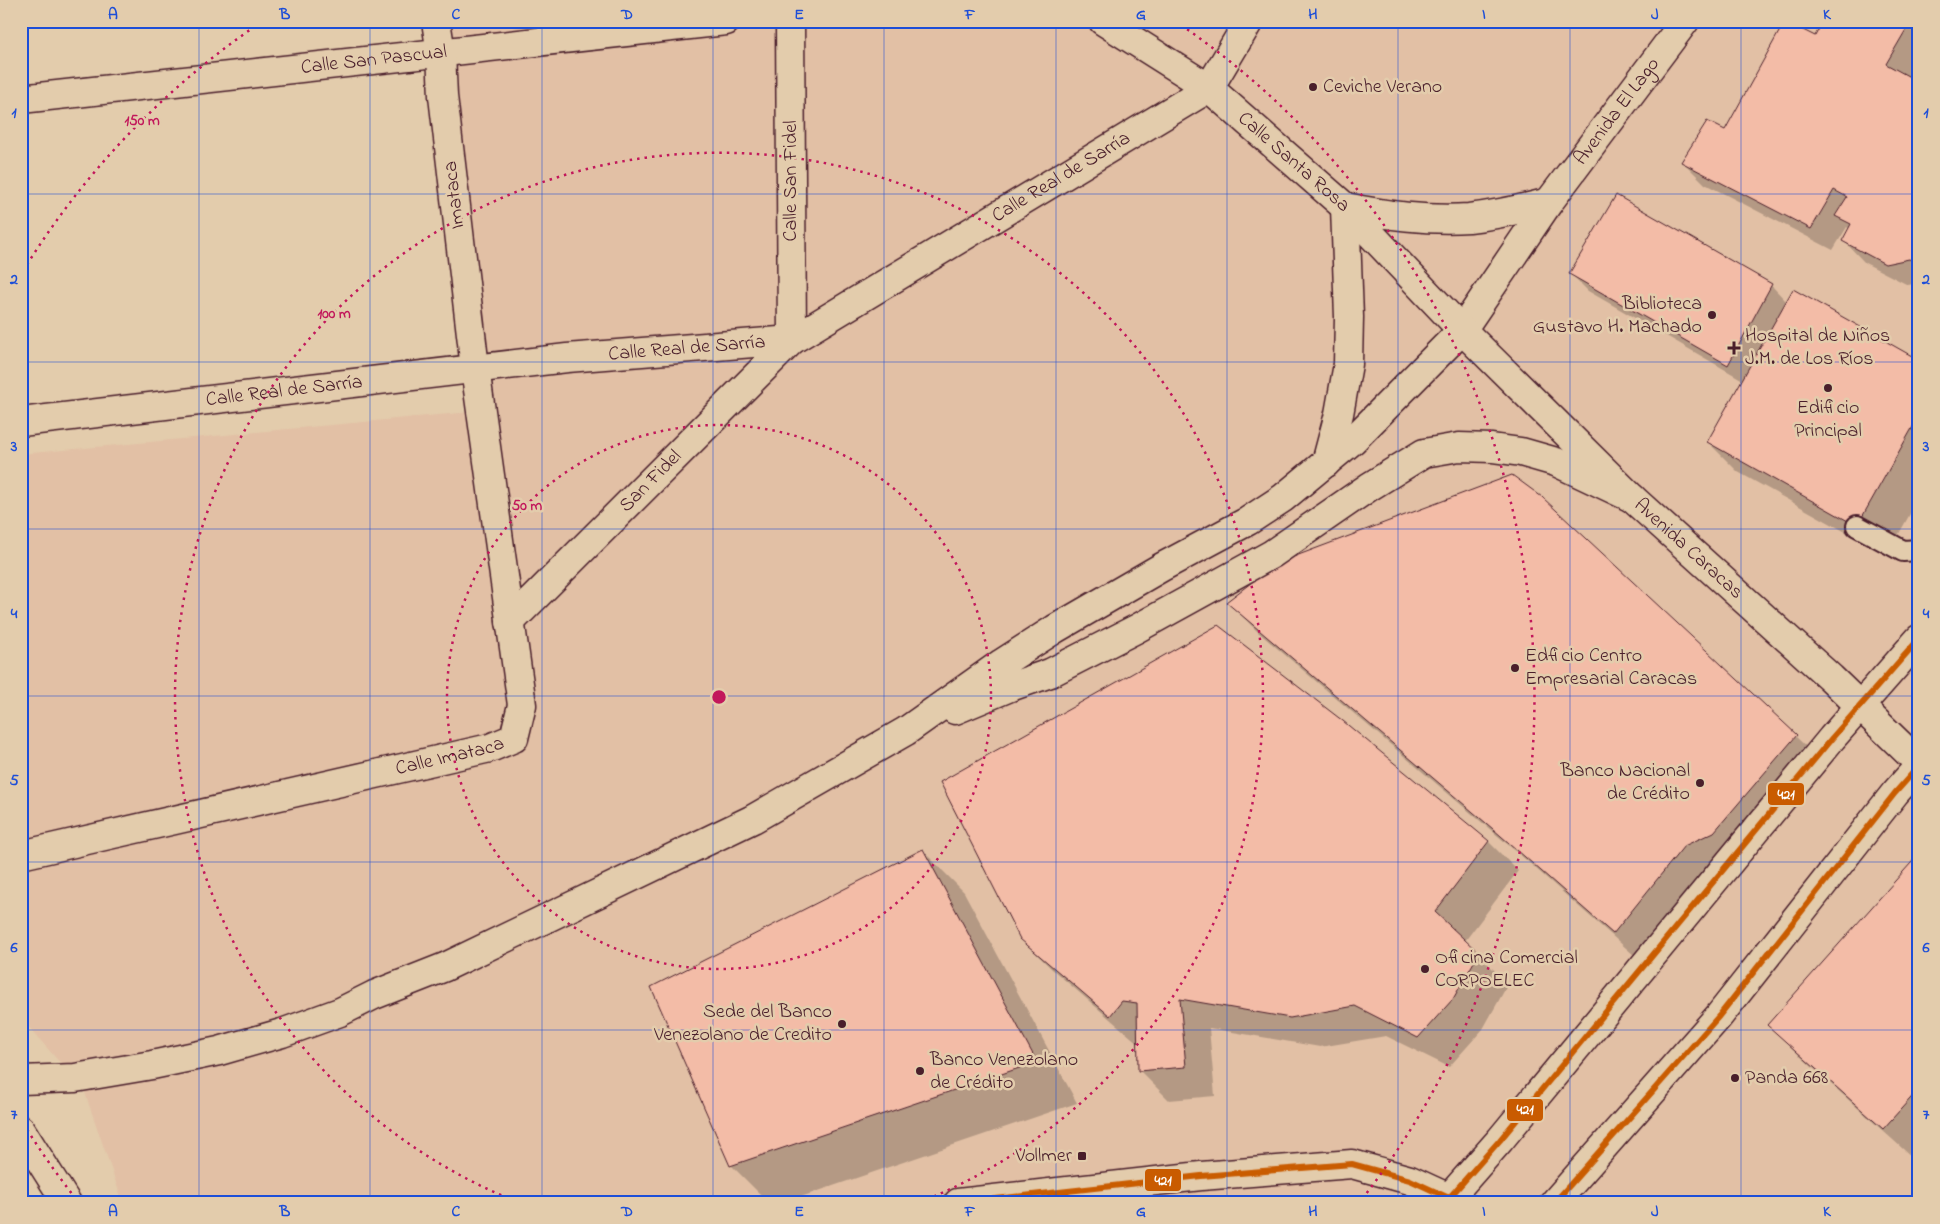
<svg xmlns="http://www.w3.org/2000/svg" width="1940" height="1224" font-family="'Indie Flower',sans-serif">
	<rect width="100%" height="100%" fill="#e3ccac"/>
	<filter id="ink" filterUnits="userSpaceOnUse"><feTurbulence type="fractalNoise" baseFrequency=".02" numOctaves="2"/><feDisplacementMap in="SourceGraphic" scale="10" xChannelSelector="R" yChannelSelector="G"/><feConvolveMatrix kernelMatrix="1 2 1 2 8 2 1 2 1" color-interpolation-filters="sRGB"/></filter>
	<g filter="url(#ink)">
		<!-- built -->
		<path fill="#e2c0a5" d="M 436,21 L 1919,21 L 1919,1203 L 123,1203 L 84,1090 L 26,1024 L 21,979 L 21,454 L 481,411 Z"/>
		<!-- shadow -->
		<path fill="#0003" d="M 1825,21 L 1919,21 L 1919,68 L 1912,80 L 1919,84 L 1919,283 L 1908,285 L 1865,263 L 1844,241 L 1850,229 L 1847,227 L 1833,250 L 1705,184 L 1683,162 L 1725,132 L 1816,38 Z
			M 1571,274 L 1771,285 L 1787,302 L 1919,361 L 1919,498 L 1887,555 L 1738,472 L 1708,442 L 1743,380 L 1588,291 Z
			M 1541,498 L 1826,765 L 1643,963 L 1525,859 L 1258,632 L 1228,602 Z
			M 1488,841 L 1518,871 L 1465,941 L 1508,984 L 1483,1029 L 1449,1067 L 1386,1036 L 1320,1047 L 1209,1028 L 1215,1096 L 1169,1100 L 1139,1070 L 1139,1044 L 1052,969 L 1021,939 Z
			M 922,850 L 964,892 L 1077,1103 L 783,1203 L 769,1203 L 731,1165 Z
			M 1919,856 L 1919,1151 L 1913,1158 L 1799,1055 L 1769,1025 Z"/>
		<!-- building -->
		<path fill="#f3bca7" stroke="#4a1f2b" d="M 1785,21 L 1815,36 L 1823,21 L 1911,21 L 1886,64 L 1919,82 L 1919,264 L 1909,259 L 1885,264 L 1842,241 L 1851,224 L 1835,216 L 1847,197 L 1834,190 L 1811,229 L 1681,162 L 1707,121 L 1725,130 Z
			M 1616,195 L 1772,284 L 1728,365 L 1569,274 Z
			M 1793,289 L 1919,360 L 1919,416 L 1857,526 L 1707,442 Z
			M 1512,475 L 1542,497 L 1797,735 L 1714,832 L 1684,846 L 1613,934 L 1493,829 L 1226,602 L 1277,563 Z
			M 1218,625 L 1343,721 L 1489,841 L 1435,912 L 1479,953 L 1453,999 L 1418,1038 L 1355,1006 L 1290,1018 L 1180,999 L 1186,1067 L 1138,1071 L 1137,1003 L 1122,1001 L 1110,1016 L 1020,939 L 940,782 Z
			M 923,849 L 1037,1062 L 730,1166 L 651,987 Z
			M 1919,854 L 1919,1089 L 1883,1129 L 1767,1025 Z"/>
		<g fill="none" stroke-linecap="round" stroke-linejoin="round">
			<!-- service casing -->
			<g stroke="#4a1f2b" stroke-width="24">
				<path id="service" d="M 1857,526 L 1903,551 L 1919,550"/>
			</g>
			<!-- minor casing -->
			<g stroke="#4a1f2b" stroke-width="31">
				<g id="minor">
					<path id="s1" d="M 1103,21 L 1209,88 L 1345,207 L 1462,330 L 1549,202 L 1685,21"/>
					<path id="s2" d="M 21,99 L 726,21"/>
					<path d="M 1345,207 C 1386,215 1427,221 1469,218 C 1496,215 1522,209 1549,202"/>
					<path id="s3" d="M 21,422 L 567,358 L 792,340 L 1209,88 L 1249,21"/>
					<path d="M 1326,463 L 1339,414 L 1348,364 L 1349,317 L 1345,207"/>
					<path id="s4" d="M 510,622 L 792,340 L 790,21"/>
					<path id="s5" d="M 21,855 L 490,748 L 514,738 L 522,705 L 475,368 L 443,96 L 441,53 L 436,21"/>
				</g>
			</g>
			<!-- secondary casing -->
			<g stroke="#4a1f2b" stroke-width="31">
				<g id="secondary">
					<path id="s6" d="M 1462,330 L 1632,498 L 1831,678 L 1919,763"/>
					<path d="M 21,1130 L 67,1203"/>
					<path d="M 958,1203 L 1201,1176 L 1352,1164 L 1410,1180 L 1449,1198 L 1500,1140 L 1832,738 L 1919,639"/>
					<path d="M 1554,1203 L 1719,1016 L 1895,793 L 1919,766"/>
				</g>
			</g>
			<!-- motorway casing -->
			<g stroke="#4a1f2b" stroke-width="31">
				<path id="motorway" d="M 955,710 L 1010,687 L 1050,673 L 1136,629 L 1272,554 L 1369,487 L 1424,453 L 1459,447 L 1492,448 L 1521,452 L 1556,462 L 1632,498
					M 21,1080 L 75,1078 L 152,1065 L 219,1051 L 282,1033 L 340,1012 L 374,995 L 445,967 L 753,819 L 906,731 L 1002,663 L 1055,629 L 1162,567 L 1248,521 L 1283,498 L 1353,440 L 1462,330"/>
			</g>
			<!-- service -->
			<use href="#service" stroke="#e3ccac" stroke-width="20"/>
			<!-- minor -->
			<use href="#minor" stroke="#e3ccac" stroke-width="28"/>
			<!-- secondary -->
			<use href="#secondary" stroke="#e3ccac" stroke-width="28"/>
			<!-- motorway -->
			<use href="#motorway" stroke="#e3ccac" stroke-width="28"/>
			<!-- bus-1 casing -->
			<g stroke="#e3ccac" stroke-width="10">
				<path id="bus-1" d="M 960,1203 L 1201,1176 L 1352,1164 L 1410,1180 L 1449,1198 L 1500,1140 L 1832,738 L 1919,639
					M 1554,1203 L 1719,1016 L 1895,793 L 1919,766"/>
			</g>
			<!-- bus-1 -->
			<use href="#bus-1" stroke="#c95b00" stroke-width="6"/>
		</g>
	</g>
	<!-- grid -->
	<path fill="none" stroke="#1d4ed8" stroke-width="1" stroke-opacity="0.55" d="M 199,21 L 199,1203M 370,21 L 370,1203M 542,21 L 542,1203M 713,21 L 713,1203M 884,21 L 884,1203M 1056,21 L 1056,1203M 1227,21 L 1227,1203M 1398,21 L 1398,1203M 1570,21 L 1570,1203M 1741,21 L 1741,1203M 21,194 L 1919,194M 21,362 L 1919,362M 21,529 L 1919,529M 21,696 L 1919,696M 21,862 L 1919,862M 21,1030 L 1919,1030"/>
	<!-- distance rings -->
	<g fill="none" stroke="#c2185b" stroke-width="2.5" stroke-dasharray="2.5 5">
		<circle cx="719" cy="697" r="272"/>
		<path d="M515 1201A544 544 0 1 1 923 1201"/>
		<path d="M76 1199A816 816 0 0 1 23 1123M23 271A816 816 0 0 1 257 25M1181 25A816 816 0 0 1 1362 1199"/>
	</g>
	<!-- markers -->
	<g fill="#4a1f2b" stroke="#e3ccac" stroke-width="2">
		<circle cx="1313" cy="87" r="5"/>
		<circle cx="1712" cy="315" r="5"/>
		<path d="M1731.5 340.5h5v5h5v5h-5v5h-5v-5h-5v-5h5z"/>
		<circle cx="1828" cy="388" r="5"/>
		<circle cx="1515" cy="668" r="5"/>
		<circle cx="1700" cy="783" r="5"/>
		<circle cx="1425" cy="969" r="5"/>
		<circle cx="842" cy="1024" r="5"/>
		<circle cx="920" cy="1071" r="5"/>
		<circle cx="1735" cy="1078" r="5"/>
		<rect x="1077" y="1151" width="10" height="10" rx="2.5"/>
	</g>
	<g text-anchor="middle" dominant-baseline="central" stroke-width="5" stroke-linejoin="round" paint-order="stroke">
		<!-- street labels -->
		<g font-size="20" fill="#4a1f2b" stroke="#e3ccac">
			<text stroke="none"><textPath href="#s2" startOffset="355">Calle San Pascual</textPath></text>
			<text stroke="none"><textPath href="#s1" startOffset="744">Avenida El Lago</textPath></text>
			<text stroke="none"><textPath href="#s1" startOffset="238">Calle Santa Rosa</textPath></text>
			<text stroke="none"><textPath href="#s3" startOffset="1090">Calle Real de Sarría</textPath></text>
			<text transform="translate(791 181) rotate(-90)">Calle San Fidel</text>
			<text transform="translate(455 195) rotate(-97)">Imataca</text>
			<text stroke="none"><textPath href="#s3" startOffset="670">Calle Real de Sarría</textPath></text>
			<text stroke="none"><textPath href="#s3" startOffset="265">Calle Real de Sarría</textPath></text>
			<text stroke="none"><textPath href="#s4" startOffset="199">San Fidel</textPath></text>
			<text stroke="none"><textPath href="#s6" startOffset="315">Avenida Caracas</textPath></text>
			<text stroke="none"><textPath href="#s5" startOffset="440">Calle Imataca</textPath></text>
		</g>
		<!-- poi labels -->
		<g font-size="20" fill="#4a1f2b" stroke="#e3ccac" text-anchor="start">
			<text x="1323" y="87">Ceviche Verano</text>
			<text x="1702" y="304" text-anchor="end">Biblioteca<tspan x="1702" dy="23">Gustavo H. Machado</tspan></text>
			<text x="1745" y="336">Hospital de Niños<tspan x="1745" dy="23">J.M. de Los Ríos</tspan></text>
			<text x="1828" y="408" text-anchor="middle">Edificio<tspan x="1828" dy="23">Principal</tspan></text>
			<text x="1525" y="656">Edficio Centro<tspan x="1525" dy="23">Empresarial Caracas</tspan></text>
			<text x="1690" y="771" text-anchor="end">Banco Nacional<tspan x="1690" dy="23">de Crédito</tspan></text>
			<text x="1435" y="958">Oficina Comercial<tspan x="1435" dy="23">CORPOELEC</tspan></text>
			<text x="832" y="1012" text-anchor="end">Sede del Banco<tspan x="832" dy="23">Venezolano de Credito</tspan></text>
			<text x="930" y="1060">Banco Venezolano<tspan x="930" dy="23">de Crédito</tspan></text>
			<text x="1745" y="1078">Panda 668</text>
			<text x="1072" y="1156" text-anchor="end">Vollmer</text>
		</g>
	</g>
	<circle cx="719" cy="697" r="8" fill="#c2185b" stroke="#e3ccac" stroke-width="2.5"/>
	<g font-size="15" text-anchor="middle" font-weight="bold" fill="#c2185b" stroke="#e3ccac" stroke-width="5" stroke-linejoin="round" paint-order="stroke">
		<text x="142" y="125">150 m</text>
		<text x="334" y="318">100 m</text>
		<text x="527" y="510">50 m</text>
	</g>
	<g stroke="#e3ccac" stroke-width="2">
		<rect x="1767" y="782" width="38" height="24" rx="5" fill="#c95b00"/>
		<rect x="1506" y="1098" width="38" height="24" rx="5" fill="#c95b00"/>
		<rect x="1144" y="1168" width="38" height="24" rx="5" fill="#c95b00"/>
	</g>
	<g font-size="14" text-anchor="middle" font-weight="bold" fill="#fff">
		<text x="1786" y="799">421</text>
		<text x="1525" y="1114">421</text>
		<text x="1163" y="1185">421</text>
	</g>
	<!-- margin -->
	<rect width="1940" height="1224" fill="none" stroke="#e3ccac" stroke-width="55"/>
	<rect x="28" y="28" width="1884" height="1168" fill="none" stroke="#1d4ed8" stroke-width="2"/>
	<g font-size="16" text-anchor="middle" font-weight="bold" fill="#1d4ed8">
		<text x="113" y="19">A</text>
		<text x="285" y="19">B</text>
		<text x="456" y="19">C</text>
		<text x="627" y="19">D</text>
		<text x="799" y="19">E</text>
		<text x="970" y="19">F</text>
		<text x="1141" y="19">G</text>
		<text x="1313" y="19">H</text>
		<text x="1484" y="19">I</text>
		<text x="1655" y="19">J</text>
		<text x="1827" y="19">K</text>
		<text x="14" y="117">1</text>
		<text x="1926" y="117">1</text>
		<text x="14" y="284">2</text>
		<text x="1926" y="284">2</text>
		<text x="14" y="451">3</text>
		<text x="1926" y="451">3</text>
		<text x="14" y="618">4</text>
		<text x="1926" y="618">4</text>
		<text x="14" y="785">5</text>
		<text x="1926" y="785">5</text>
		<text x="14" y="952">6</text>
		<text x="1926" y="952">6</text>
		<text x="14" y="1119">7</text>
		<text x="1926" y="1119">7</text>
		<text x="113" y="1216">A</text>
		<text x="285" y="1216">B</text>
		<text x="456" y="1216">C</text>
		<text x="627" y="1216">D</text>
		<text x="799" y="1216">E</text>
		<text x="970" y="1216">F</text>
		<text x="1141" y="1216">G</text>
		<text x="1313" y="1216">H</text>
		<text x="1484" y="1216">I</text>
		<text x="1655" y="1216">J</text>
		<text x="1827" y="1216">K</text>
	</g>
</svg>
